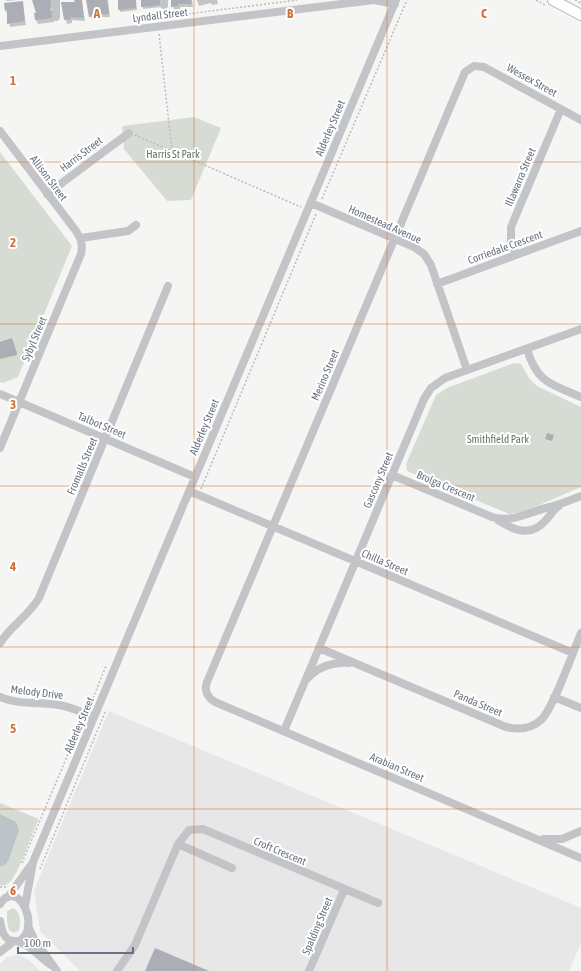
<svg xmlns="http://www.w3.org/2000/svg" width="581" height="971" font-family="'Asap Condensed',sans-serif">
	<rect width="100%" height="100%" fill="#f5f6f3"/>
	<!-- built -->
	<path fill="#e6e7e6" d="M 109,711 L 581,908 L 581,943 L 569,971 L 80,971 L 40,931 L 34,890 Z
		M 19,955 L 29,960 L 40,971 L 0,971 L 0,964 L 7,957 Z"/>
	<!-- green -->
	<path fill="#d6dcd4" d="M 194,117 L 221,128 L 191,200 L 167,201 L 124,149 L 122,126 Z
		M 0,152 L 72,246 L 18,377 L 3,383 L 0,382 Z
		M 514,363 L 521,364 L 529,378 L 537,386 L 581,407 L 581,487 L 523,512 L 509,514 L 407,471 L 406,464 L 436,395 L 447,388 Z
		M 0,803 L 39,819 C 32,833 19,874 9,883 C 6,885 3,886 0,885 Z
		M 13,908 C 21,912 21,922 19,930 L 14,933 L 9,930 L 7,921 L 7,911 Z"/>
	<!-- water -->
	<path fill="#bcc3c9" d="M 0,814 L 16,822 L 19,830 L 9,859 L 6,864 L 0,867 Z"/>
	<!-- shadow -->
	<path fill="#0003" d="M 6,0 L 18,0 L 7,1 Z
		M 34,0 L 52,0 L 53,8 L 51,9 L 54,16 L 54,22 L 38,24 L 36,20 L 35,14 L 37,14 Z
		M 81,0 L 85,21 L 72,20 L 72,23 L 67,24 L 62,3 L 76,3 Z
		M 87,0 L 108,0 L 110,17 L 97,17 L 97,19 L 92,20 Z
		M 119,0 L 136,0 L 137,10 L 120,12 Z
		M 142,0 L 160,0 L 161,7 L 143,9 Z
		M 172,0 L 192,0 L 193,7 L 180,7 L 180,9 L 174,10 Z
		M 197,0 L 217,0 L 218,4 L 212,5 L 211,3 L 199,6 Z
		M 22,2 L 26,25 L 10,27 L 6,10 Z
		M 13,342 L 17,355 L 0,359 L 0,343 Z"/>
	<!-- building -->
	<path fill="#abafb5" d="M 32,0 L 51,0 L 50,11 L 53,11 L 53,18 L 35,20 L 34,13 L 36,13 Z
		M 74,0 L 82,0 L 84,18 L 70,17 L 71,19 L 64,20 L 61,2 L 75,2 Z
		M 86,0 L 107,0 L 109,14 L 95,14 L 96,16 L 89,17 Z
		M 118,0 L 136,0 L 136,8 L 118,10 Z
		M 160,0 L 161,5 L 141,7 L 141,0 Z
		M 171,0 L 191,0 L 192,4 L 178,4 L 179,6 L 171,7 Z
		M 23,1 L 25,21 L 7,24 L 7,10 L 5,11 L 4,3 Z
		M 12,338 L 17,353 L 0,357 L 0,342 Z
		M 547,433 L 554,435 L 552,441 L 545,439 Z
		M 155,948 L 209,971 L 145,971 Z"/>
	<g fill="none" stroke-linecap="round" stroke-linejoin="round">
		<!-- major casing -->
		<g stroke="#b3b6ba" stroke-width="12">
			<path id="major" d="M 553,0 L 581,15"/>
		</g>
		<!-- path -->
		<path stroke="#b9bbbe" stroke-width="1.5" stroke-dasharray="2 2" stroke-linecap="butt" d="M 536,0 L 545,5
			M 575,0 L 581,3
			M 141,20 L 297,0
			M 159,34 L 172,151
			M 135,135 L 301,207
			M 322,199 L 407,0
			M 201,489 L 316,214
			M 93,698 L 106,666
			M 22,863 L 82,721
			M 40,869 L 106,710
			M 0,887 L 6,887"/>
		<!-- minor -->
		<path stroke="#c2c4c7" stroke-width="8" d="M 56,0 L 56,17
			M 164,0 L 164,5
			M 0,46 L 374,0 L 395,4
			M 581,120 L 484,67 L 474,66 L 465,72 L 207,682 C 204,690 207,697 215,702 L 581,858
			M 0,131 L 76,231 C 81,239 83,244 81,254 L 0,448
			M 47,194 L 129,133
			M 311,203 L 414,247 L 424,254 L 431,265 L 467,370
			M 81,238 L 128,231 L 136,225
			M 516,255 L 511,241 L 511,227 L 561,109
			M 437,284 L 581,231
			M 527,349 C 537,383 551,384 581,397
			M 0,394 L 195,477
			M 392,475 L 492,517 C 512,523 526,513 546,508 C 558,505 569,501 581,496
			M 189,491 L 573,653
			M 496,519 C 511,529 529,538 544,522 C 550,517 552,510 559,506
			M 0,643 C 11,626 28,616 39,598 L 168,286
			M 319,648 L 506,727 C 518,730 531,729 541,720 C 553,709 573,652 581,633
			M 307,679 C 318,667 333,662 349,663
			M 0,697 C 18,705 40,702 59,705 C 71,707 82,712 94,717
			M 554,697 L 581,708
			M 284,731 L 424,399 L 431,388 L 445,378 L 581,329
			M 544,839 L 562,839 L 581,831
			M 178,844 L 232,868
			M 8,897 L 31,865
			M 0,904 C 18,876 42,929 19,941 C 5,943 2,933 0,921
			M 25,906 L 33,862 L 396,0
			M 28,926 L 34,939 L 57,971
			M 16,941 C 30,944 39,957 51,965
			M 0,952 L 14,941
			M 117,971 L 135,945 L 178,844 L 189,830 L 203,829 L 378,903
			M 309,971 L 344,890"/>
		<!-- major -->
		<use href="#major" stroke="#fff" stroke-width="10"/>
	</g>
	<!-- grid -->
	<path fill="none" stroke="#d07139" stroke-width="1" stroke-opacity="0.55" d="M 194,0 L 194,971M 387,0 L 387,971M 0,162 L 581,162M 0,324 L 581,324M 0,486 L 581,486M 0,647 L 581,647M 0,809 L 581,809"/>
	<g text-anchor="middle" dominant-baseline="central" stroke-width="4" stroke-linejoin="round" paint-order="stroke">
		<!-- street labels -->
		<g font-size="11" fill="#687280" stroke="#fff">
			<text transform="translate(160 15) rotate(-7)">Lyndall Street</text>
			<text transform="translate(532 80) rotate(29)">Wessex Street</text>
			<text transform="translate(330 128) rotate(-67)">Alderley Street</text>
			<text transform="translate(81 154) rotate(-37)">Harris Street</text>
			<text transform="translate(520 177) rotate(-67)">Illawarra Street</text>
			<text transform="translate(49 178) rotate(53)">Allison Street</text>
			<text transform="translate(385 224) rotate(24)">Homestead Avenue</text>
			<text transform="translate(505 247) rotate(-20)">Corriedale Crescent</text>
			<text transform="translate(34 339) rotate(-67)">Sybyl Street</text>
			<text transform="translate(325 375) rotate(-67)">Merino Street</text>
			<text transform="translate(102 425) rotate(23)">Talbot Street</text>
			<text transform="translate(204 427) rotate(-67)">Alderley Street</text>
			<text transform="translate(82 466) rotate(-67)">Fromalls Street</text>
			<text transform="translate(378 480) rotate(-67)">Gascony Street</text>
			<text transform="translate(446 486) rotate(23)">Brolga Crescent</text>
			<text transform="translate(385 562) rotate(23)">Chilla Street</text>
			<text transform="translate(37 692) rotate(7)">Melody Drive</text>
			<text transform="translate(478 703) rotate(23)">Panda Street</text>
			<text transform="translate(79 725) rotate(-67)">Alderley Street</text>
			<text transform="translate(397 767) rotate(23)">Arabian Street</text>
			<text transform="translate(280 851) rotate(23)">Croft Crescent</text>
			<text transform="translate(317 926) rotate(-67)">Spalding Street</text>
		</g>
		<!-- park labels -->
		<g font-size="11" fill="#677866" stroke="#fff">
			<text x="173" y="154">Harris St Park</text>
			<text x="498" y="439">Smithfield Park</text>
		</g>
	</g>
	<g font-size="13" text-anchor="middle" font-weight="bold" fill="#d07139" stroke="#fff" stroke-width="4" stroke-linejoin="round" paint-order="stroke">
		<text x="97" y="18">A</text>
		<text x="290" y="18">B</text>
		<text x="484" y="18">C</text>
		<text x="13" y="85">1</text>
		<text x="13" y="247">2</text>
		<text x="13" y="409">3</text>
		<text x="13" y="571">4</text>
		<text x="13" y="733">5</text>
		<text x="13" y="895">6</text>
	</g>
	<!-- scale -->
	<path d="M18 947v6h115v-6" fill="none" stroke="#687280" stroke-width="2"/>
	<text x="24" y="947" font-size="12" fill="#687280" stroke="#ffffff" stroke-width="3" paint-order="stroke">100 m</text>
</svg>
